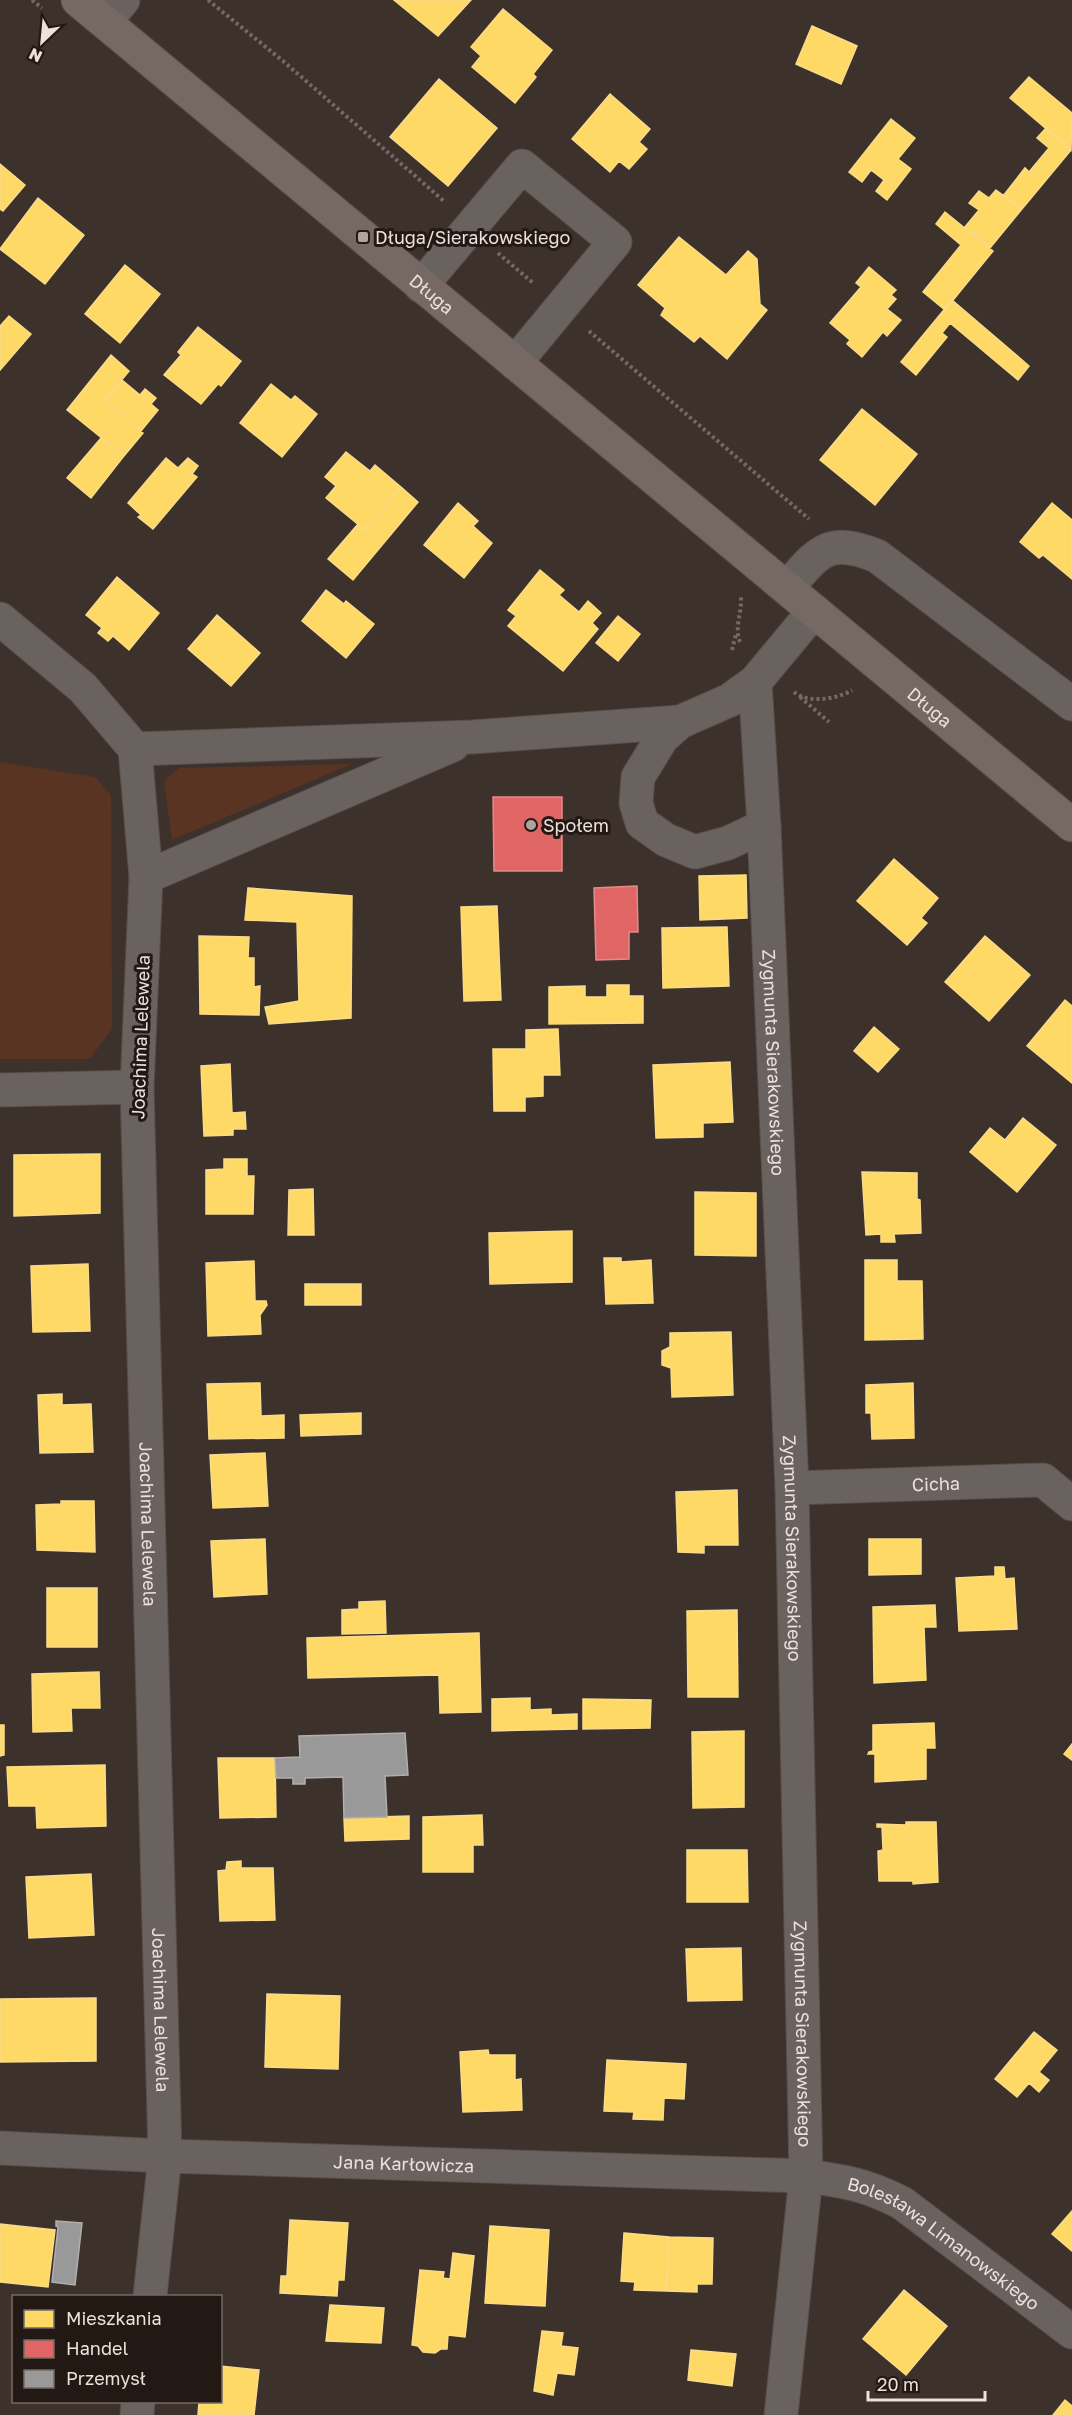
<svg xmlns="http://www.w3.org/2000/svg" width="1072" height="2415" font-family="'Golos Text',sans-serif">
	<rect width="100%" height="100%" fill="#3d312c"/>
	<!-- green -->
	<path fill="#593423" d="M 0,762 L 95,777 L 111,795 L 112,1029 L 90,1059 L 0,1059 Z
		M 352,764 L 172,840 L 164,781 L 179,768 Z"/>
	<!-- homes -->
	<path fill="#ffd966" stroke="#fadb89" stroke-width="1.5" d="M 394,0 L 471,0 L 438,36 Z
		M 503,9 L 552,50 L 533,74 L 536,77 L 515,103 L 472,67 L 481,56 L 471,47 Z
		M 812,26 L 857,46 L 841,84 L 796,64 Z
		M 1029,77 L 1072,113 L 1071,150 L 1010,98 Z
		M 439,79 L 497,128 L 448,186 L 390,137 Z
		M 610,94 L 650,129 L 639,142 L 647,149 L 629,169 L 619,161 L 610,172 L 572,139 Z
		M 891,119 L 915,138 L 898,159 L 911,169 L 887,200 L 876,191 L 884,180 L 871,170 L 862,182 L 849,172 Z
		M 1046,128 L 1071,150 L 1022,209 L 1003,196 L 1025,168 L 1029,172 L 1049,148 L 1037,138 Z
		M 0,164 L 25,185 L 3,211 L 0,209 Z
		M 996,190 L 1022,209 L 990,248 L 965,227 L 979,210 L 969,203 L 979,191 L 989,198 Z
		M 38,198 L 84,235 L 45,284 L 0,249 Z
		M 945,212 L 993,251 L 945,310 L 923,292 L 961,245 L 936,224 Z
		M 679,237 L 726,275 L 748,251 L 757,259 L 760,304 L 767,310 L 727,359 L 700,336 L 694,342 L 661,315 L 665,308 L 638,285 Z
		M 125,265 L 160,294 L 120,343 L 85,314 Z
		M 869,267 L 896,290 L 891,295 L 896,299 L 887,309 L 901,320 L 887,336 L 883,332 L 862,357 L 847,344 L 850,340 L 830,323 L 861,287 L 856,283 Z
		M 952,300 L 1029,366 L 1018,380 L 950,323 L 942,333 L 947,337 L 916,375 L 901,362 Z
		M 9,316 L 31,334 L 0,370 L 0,326 Z
		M 198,327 L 241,361 L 221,386 L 218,384 L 201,404 L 164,375 L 181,355 L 178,352 Z
		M 111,355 L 129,371 L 105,400 L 143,433 L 124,456 L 67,410 Z
		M 122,380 L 140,395 L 145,389 L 156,398 L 151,404 L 158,410 L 141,431 L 105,400 Z
		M 271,384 L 291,400 L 295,396 L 317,414 L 282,457 L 240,423 Z
		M 862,409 L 917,454 L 875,505 L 820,460 Z
		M 101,438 L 124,456 L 91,498 L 67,478 Z
		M 346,452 L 370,471 L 375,465 L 401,487 L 365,530 L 326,498 L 336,486 L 325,477 Z
		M 166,458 L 178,468 L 188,458 L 198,466 L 192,474 L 197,477 L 153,529 L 138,517 L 141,515 L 128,503 Z
		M 401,487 L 418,502 L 353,580 L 328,559 L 358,524 L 365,530 Z
		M 458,503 L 478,521 L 473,526 L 492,543 L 464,578 L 424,545 Z
		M 1052,503 L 1072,520 L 1072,579 L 1043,555 L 1039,558 L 1020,542 Z
		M 540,570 L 564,590 L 559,595 L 579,612 L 588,601 L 601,613 L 592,623 L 598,629 L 563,671 L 508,626 L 516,616 L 508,610 Z
		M 117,577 L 159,613 L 129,650 L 113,636 L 108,641 L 98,633 L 102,628 L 86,615 Z
		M 326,590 L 344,604 L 346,601 L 374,624 L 346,658 L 302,621 Z
		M 217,615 L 260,653 L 231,686 L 188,649 Z
		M 618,616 L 640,634 L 618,661 L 596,643 Z
		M 894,859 L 938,898 L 921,918 L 927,923 L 907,945 L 857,901 Z
		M 746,875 L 747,918 L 700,920 L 699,876 Z
		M 248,888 L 352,896 L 351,1018 L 269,1024 L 265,1007 L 299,1001 L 297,922 L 245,920 Z
		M 497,906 L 501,1000 L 464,1001 L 461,907 Z
		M 727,927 L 729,986 L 663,988 L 662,928 Z
		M 199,936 L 249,937 L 248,958 L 254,958 L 254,987 L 260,986 L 259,1015 L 200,1014 Z
		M 985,936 L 1030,975 L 989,1021 L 945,982 Z
		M 607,985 L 629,985 L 629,996 L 643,996 L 643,1023 L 549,1024 L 549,987 L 585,986 L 585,997 L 607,997 Z
		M 1065,1000 L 1072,1006 L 1072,1083 L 1027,1046 Z
		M 874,1027 L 899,1049 L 878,1072 L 854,1051 Z
		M 558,1029 L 560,1075 L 543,1075 L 543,1096 L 525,1097 L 525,1111 L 494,1111 L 493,1049 L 526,1049 L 526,1030 Z
		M 730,1062 L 733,1122 L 703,1123 L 703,1137 L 656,1138 L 653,1065 Z
		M 230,1064 L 232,1113 L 245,1112 L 246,1129 L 233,1129 L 233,1135 L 204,1136 L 201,1066 Z
		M 1023,1118 L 1056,1145 L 1017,1192 L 970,1152 L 990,1128 L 1005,1140 Z
		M 100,1154 L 100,1213 L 14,1216 L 14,1155 Z
		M 224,1159 L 247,1159 L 247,1176 L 254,1176 L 253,1214 L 206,1214 L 206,1170 L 224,1169 Z
		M 862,1172 L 917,1173 L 917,1199 L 920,1200 L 921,1233 L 894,1234 L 895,1242 L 881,1242 L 881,1234 L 866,1235 Z
		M 313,1189 L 314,1235 L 288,1235 L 289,1190 Z
		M 695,1192 L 756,1193 L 756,1256 L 695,1255 Z
		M 572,1231 L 572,1282 L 490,1284 L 489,1233 Z
		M 604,1258 L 621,1258 L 621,1262 L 651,1260 L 653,1303 L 606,1304 Z
		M 865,1260 L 897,1260 L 897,1281 L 922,1281 L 923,1339 L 865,1340 Z
		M 254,1261 L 255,1301 L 266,1301 L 267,1305 L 260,1315 L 261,1334 L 208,1336 L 206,1263 Z
		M 88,1264 L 90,1331 L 33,1332 L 31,1266 Z
		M 305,1284 L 361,1284 L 361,1305 L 305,1305 Z
		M 731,1332 L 733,1395 L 672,1397 L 671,1368 L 662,1365 L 662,1351 L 670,1347 L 670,1333 Z
		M 260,1383 L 261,1416 L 284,1415 L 284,1438 L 209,1439 L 207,1384 Z
		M 913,1383 L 914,1438 L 872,1439 L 871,1413 L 866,1413 L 866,1385 Z
		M 62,1394 L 62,1405 L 91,1404 L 93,1452 L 40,1453 L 38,1395 Z
		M 361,1413 L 361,1434 L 301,1436 L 300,1415 Z
		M 265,1453 L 268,1506 L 213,1508 L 210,1455 Z
		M 737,1490 L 738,1545 L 704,1545 L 704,1553 L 678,1552 L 676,1492 Z
		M 61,1501 L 94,1501 L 95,1552 L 37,1550 L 36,1505 L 61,1504 Z
		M 265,1539 L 267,1594 L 214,1597 L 211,1541 Z
		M 869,1539 L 921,1539 L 921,1574 L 869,1575 Z
		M 995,1567 L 1004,1567 L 1005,1579 L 1014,1578 L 1017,1629 L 959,1631 L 956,1578 L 995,1576 Z
		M 47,1588 L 97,1588 L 97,1647 L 47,1647 Z
		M 385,1601 L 386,1633 L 342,1634 L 342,1610 L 359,1609 L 359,1602 Z
		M 935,1605 L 936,1627 L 924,1627 L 926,1680 L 874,1683 L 873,1607 Z
		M 737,1610 L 738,1697 L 688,1697 L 687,1611 Z
		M 479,1633 L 481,1712 L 440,1713 L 439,1675 L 308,1678 L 307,1638 Z
		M 99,1672 L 100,1708 L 71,1708 L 72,1731 L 33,1732 L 32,1674 Z
		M 530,1698 L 530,1710 L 551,1709 L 551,1715 L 577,1714 L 577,1729 L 492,1731 L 492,1699 Z
		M 583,1699 L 651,1700 L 650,1728 L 583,1729 Z
		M 934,1723 L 935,1748 L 926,1748 L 926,1779 L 875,1782 L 875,1754 L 868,1754 L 869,1752 L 873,1751 L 873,1725 Z
		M 0,1725 L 4,1725 L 4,1755 L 0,1756 Z
		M 744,1731 L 744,1807 L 693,1808 L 692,1732 Z
		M 1072,1744 L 1072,1760 L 1064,1754 Z
		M 218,1758 L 275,1758 L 276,1817 L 220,1818 Z
		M 105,1765 L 106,1826 L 37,1828 L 36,1806 L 9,1806 L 7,1767 Z
		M 482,1815 L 483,1845 L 473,1845 L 473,1872 L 423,1872 L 423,1817 Z
		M 409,1816 L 409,1839 L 345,1841 L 344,1818 Z
		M 906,1822 L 936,1822 L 938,1882 L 913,1884 L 913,1881 L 879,1881 L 878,1851 L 883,1850 L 882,1827 L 877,1827 L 877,1824 L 906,1825 Z
		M 687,1850 L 747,1850 L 748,1902 L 687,1902 Z
		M 241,1861 L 241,1868 L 273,1868 L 275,1920 L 220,1921 L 218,1871 L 226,1870 L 227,1862 Z
		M 91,1874 L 94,1935 L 29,1938 L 26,1877 Z
		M 741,1948 L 742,2000 L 688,2001 L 686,1949 Z
		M 267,1994 L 340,1996 L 338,2069 L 265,2067 Z
		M 96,1998 L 96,2061 L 0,2062 L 0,1999 Z
		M 1034,2032 L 1057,2050 L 1039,2072 L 1049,2080 L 1039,2092 L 1029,2083 L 1017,2097 L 995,2079 Z
		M 488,2050 L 489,2055 L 515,2055 L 515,2080 L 521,2079 L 522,2110 L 463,2112 L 460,2052 Z
		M 607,2060 L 686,2064 L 684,2099 L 664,2098 L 663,2120 L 633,2119 L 634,2112 L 604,2111 Z
		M 1072,2211 L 1072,2251 L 1052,2234 Z
		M 290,2220 L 348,2223 L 344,2280 L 338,2280 L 337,2296 L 280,2293 L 281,2276 L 287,2276 Z
		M 0,2224 L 55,2230 L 48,2287 L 0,2282 Z
		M 490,2226 L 549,2230 L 545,2306 L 485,2303 Z
		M 624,2233 L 669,2237 L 666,2291 L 634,2290 L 635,2282 L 621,2281 Z
		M 669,2237 L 713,2238 L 712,2284 L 697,2284 L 697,2292 L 666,2291 Z
		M 453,2253 L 474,2256 L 465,2337 L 448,2335 L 447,2349 L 441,2349 L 435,2353 L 423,2352 L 418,2346 L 412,2345 L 420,2270 L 444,2272 L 443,2278 L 450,2279 Z
		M 904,2290 L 947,2326 L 906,2375 L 863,2339 Z
		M 330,2305 L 384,2308 L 381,2343 L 326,2341 Z
		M 542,2331 L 563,2333 L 561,2346 L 578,2348 L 574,2375 L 557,2373 L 553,2395 L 534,2391 Z
		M 691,2350 L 736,2354 L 732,2386 L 688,2380 Z
		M 220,2366 L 259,2370 L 254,2415 L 198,2415 L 199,2402 L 220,2402 Z
		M 1065,2400 L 1072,2406 L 1072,2415 L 1053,2415 Z"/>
	<!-- shops -->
	<path fill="#e06666" stroke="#e48b89" stroke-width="1.5" d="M 493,797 L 562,797 L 562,871 L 494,871 Z
		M 637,886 L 638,932 L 629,932 L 629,959 L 596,960 L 594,888 Z"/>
	<!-- industry -->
	<path fill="#999" stroke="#b2aead" stroke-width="1.5" d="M 405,1733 L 408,1775 L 385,1776 L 387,1817 L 344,1818 L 343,1777 L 305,1778 L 305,1784 L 293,1784 L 293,1778 L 276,1778 L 275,1758 L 300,1757 L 299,1736 Z
		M 56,2221 L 82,2223 L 75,2285 L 52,2282 L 58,2227 L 56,2226 Z"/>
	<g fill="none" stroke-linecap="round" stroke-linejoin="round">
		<!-- minor casing -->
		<g stroke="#574d49" stroke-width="35">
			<g id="minor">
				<path d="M 105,22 L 123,0"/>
				<path d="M 421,286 L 522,166 L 615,242 L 515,363"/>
				<path d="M 787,588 C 818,552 828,536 877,556 L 1072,704"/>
				<path d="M 0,619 L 83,688 L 135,749"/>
				<path id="s1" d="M 755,682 L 764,826 L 792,1488 L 806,2176 L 781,2415"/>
				<path d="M 680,722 L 662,738 L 638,777 L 636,803 L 642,823 L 666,840 L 695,852 L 728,843 L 764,826"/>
				<path id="s2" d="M 135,749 L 146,877 L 137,1087 L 165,2156 L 150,2296"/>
				<path d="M 135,749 L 472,737 L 680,722 L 730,700 L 755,682 L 814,611"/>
				<path d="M 146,877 L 453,745"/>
				<path d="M 0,1090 L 137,1087"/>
				<path id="s3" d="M 792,1488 L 1043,1480 L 1072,1504"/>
				<path id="s4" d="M 0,2148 L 165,2156 L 806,2176 C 845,2181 867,2185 902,2203 L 1072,2332"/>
				<path d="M 137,2415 L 138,2402"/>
			</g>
		</g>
		<!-- major casing -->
		<g stroke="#574d49" stroke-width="35">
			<g id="major">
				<path id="s5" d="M 78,0 L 1072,825"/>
			</g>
		</g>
		<!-- path -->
		<path stroke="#736a67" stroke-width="4" stroke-dasharray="3 3" stroke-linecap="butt" d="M 32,0 L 42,8
			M 208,0 L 283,61 L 445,202
			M 498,253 L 533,283
			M 589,331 L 809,519
			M 740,642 C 734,628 742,613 741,597
			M 732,650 L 736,634
			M 794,692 C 808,704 838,699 852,690
			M 800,697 L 829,722"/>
		<!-- minor -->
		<use href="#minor" stroke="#6a625e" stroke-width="33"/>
		<!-- major -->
		<use href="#major" stroke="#766863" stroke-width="33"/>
	</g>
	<!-- markers -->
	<g fill="#b0a39e" stroke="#221915" stroke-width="2">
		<rect x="357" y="231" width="12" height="12" rx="3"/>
		<circle cx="531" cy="825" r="6"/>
	</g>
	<g text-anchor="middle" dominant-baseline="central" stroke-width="6" stroke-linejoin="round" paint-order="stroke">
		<!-- poi labels -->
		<g font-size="18" fill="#eee0db" stroke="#221915" text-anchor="start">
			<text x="375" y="237">Długa/Sierakowskiego</text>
			<text x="543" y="825">Społem</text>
		</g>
		<!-- street labels -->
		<g font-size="18" fill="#eee0db" stroke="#221915">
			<text stroke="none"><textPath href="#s5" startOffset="460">Długa</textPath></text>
			<text stroke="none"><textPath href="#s5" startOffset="1107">Długa</textPath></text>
			<text transform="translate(140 1037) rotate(-88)">Joachima Lelewela</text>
			<text stroke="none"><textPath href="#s1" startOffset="381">Zygmunta Sierakowskiego</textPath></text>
			<text stroke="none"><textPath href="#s3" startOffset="144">Cicha</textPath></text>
			<text stroke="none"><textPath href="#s2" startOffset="776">Joachima Lelewela</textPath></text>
			<text stroke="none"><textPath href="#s1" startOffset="867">Zygmunta Sierakowskiego</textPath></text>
			<text stroke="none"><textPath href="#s2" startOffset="1262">Joachima Lelewela</textPath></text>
			<text stroke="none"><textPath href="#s1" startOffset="1353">Zygmunta Sierakowskiego</textPath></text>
			<text stroke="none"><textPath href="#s4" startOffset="404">Jana Karłowicza</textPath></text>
			<text stroke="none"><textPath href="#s4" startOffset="963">Bolesława Limanowskiego</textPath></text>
		</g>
	</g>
	<!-- legend -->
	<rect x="12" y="2295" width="210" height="108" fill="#221915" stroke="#746964" stroke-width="1.5"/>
	<rect x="24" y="2310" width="30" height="18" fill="#ffd966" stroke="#746964" stroke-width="1.5"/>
	<text x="66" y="2325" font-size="18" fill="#eee0db">Mieszkania</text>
	<rect x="24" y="2340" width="30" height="18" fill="#e06666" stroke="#746964" stroke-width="1.5"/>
	<text x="66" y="2355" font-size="18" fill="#eee0db">Handel</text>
	<rect x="24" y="2370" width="30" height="18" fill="#999999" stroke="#746964" stroke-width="1.5"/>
	<text x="66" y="2385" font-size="18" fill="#eee0db">Przemysł</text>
	<!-- north arrow -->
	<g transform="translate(42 42) rotate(206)" stroke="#221915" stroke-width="4.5" paint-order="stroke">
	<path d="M0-4.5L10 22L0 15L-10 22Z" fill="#eee0db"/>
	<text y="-9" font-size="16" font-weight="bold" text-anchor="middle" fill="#eee0db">N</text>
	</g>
	<!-- scale -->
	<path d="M868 2391v9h117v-9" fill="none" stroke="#eee0db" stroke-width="3"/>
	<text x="877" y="2391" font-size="18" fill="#eee0db" stroke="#221915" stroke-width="4.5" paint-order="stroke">20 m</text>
</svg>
